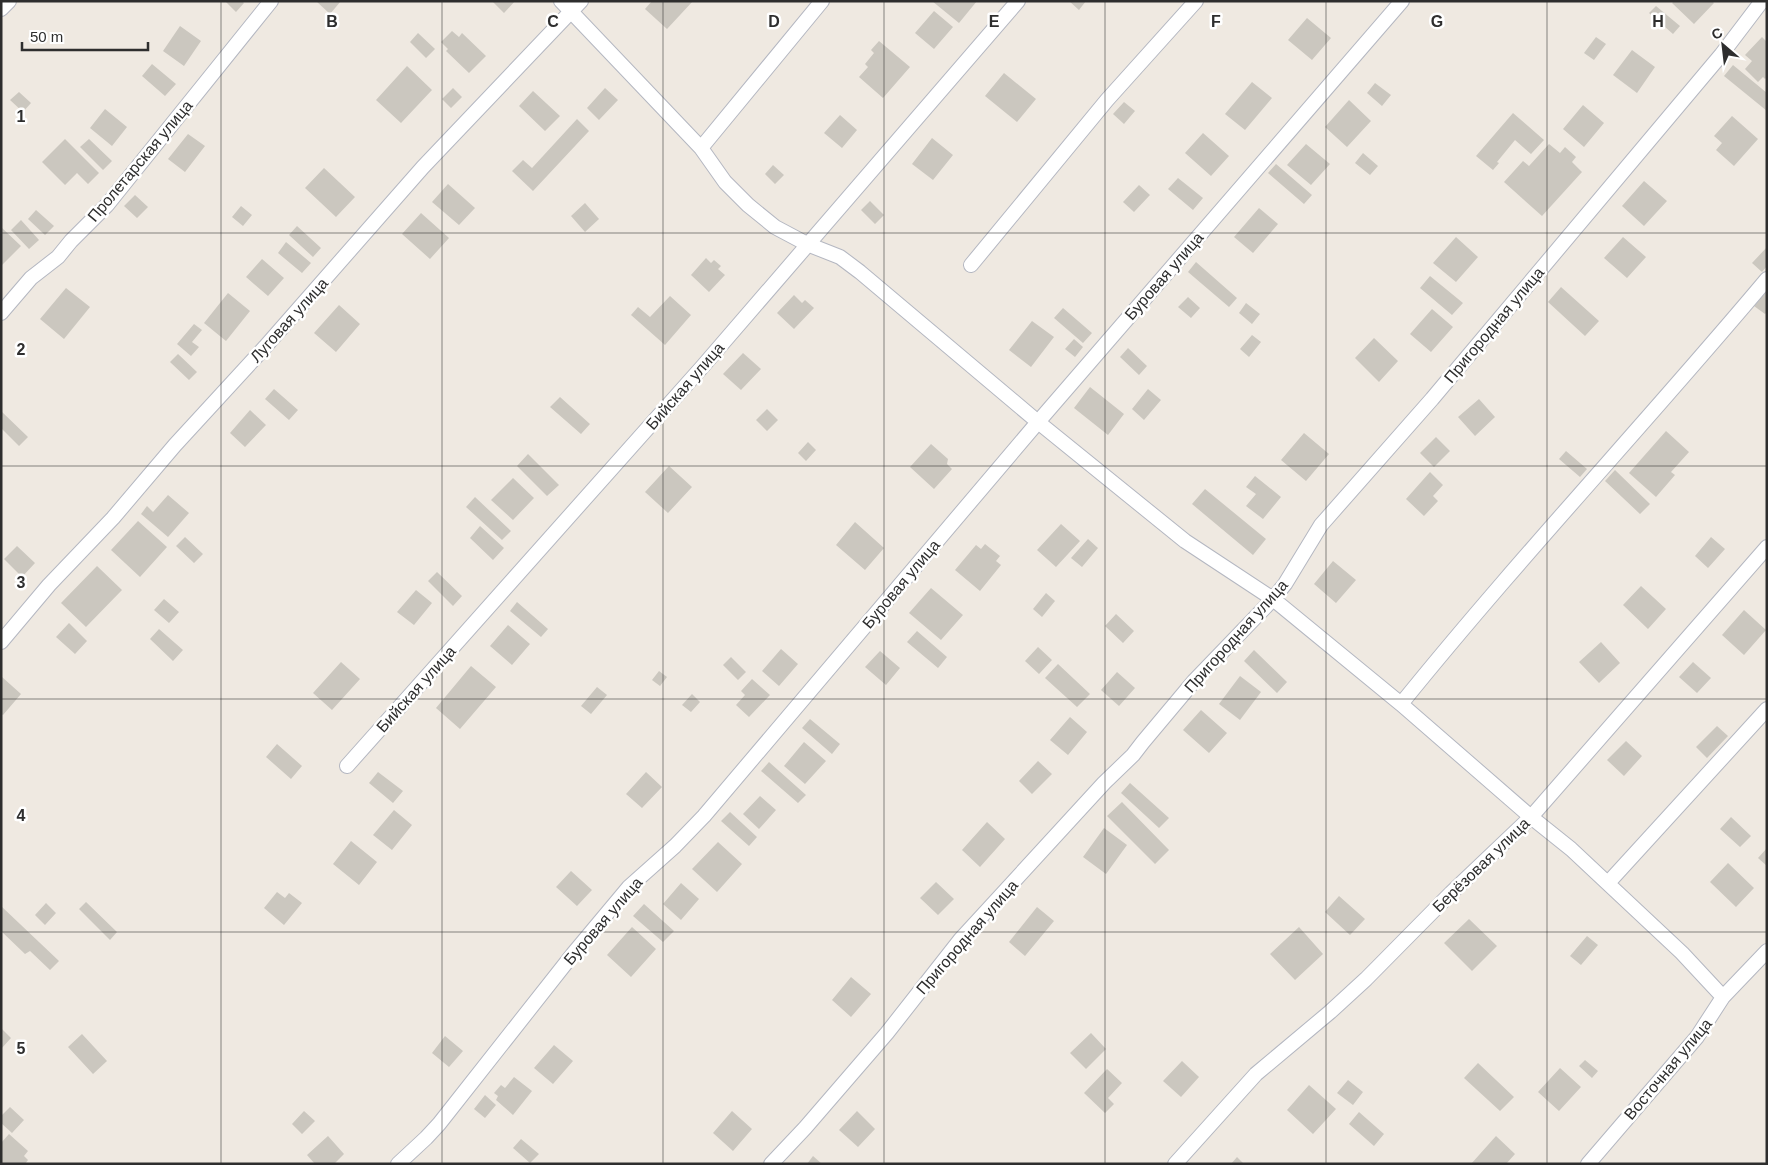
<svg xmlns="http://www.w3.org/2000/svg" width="1768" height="1165" font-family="Arial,sans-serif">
	<rect width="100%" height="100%" fill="#efe9e1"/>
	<!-- building -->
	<path fill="#cbc7bf" d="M 225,1 L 242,1 L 244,3 L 236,12 Z
		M 316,1 L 341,1 L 330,14 Z
		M 492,1 L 515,1 L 504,13 Z
		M 652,1 L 693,1 L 667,29 L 645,9 Z
		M 932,1 L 977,1 L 959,23 Z
		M 1069,1 L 1086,1 L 1079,10 Z
		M 1674,1 L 1712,1 L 1714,3 L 1694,24 L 1672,3 Z
		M 1656,6 L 1680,26 L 1673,34 L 1649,13 Z
		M 934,11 L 953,27 L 934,49 L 915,33 Z
		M 1307,18 L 1331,38 L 1312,60 L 1288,40 Z
		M 180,26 L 201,41 L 184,66 L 163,51 Z
		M 452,31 L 459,37 L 462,33 L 486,56 L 469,73 L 446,51 L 448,49 L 441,42 Z
		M 418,33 L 435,49 L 426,58 L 410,42 Z
		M 1596,37 L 1606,44 L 1594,60 L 1584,53 Z
		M 1762,37 L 1767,42 L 1767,77 L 1765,79 L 1763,77 L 1758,82 L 1745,69 L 1752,61 L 1745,55 Z
		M 879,41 L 910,67 L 883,98 L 859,77 L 868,67 L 865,64 L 874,53 L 871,50 Z
		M 1632,50 L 1655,67 L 1637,93 L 1613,75 Z
		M 152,64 L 176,84 L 165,96 L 142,76 Z
		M 1733,65 L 1767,93 L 1767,111 L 1724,76 Z
		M 407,66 L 432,90 L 401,123 L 376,100 Z
		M 1004,73 L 1036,99 L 1017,122 L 985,96 Z
		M 1252,82 L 1272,98 L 1245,130 L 1225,114 Z
		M 1375,83 L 1391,95 L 1382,106 L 1367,93 Z
		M 453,88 L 462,97 L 451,108 L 442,99 Z
		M 605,88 L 618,100 L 599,120 L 587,108 Z
		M 533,91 L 560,116 L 545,131 L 519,106 Z
		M 19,92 L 31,103 L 23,112 L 10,100 Z
		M 1349,100 L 1371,121 L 1347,147 L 1325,127 Z
		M 1124,102 L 1135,111 L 1124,124 L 1113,114 Z
		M 1583,105 L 1604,123 L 1584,147 L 1563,129 Z
		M 105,109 L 127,127 L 112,146 L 90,128 Z
		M 1513,113 L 1544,140 L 1531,154 L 1515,140 L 1497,162 L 1499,163 L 1493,170 L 1476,156 Z
		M 840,115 L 857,130 L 842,148 L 824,133 Z
		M 1732,116 L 1758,139 L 1734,166 L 1716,150 L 1722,143 L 1714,136 Z
		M 577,119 L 589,131 L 533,191 L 512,171 L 523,160 L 532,168 Z
		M 1203,133 L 1229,156 L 1211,176 L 1185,153 Z
		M 188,134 L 205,146 L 185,172 L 168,159 Z
		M 932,138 L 953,155 L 933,180 L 912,164 Z
		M 65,139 L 99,173 L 88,184 L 77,173 L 65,185 L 42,162 Z
		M 89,139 L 112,161 L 103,170 L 80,147 Z
		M 1306,144 L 1330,164 L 1311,185 L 1287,165 Z
		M 1549,144 L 1560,153 L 1565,147 L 1576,157 L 1572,162 L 1582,172 L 1542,216 L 1504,182 L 1523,161 L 1529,166 Z
		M 1363,153 L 1378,166 L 1370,175 L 1355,163 Z
		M 1276,164 L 1312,195 L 1304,204 L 1268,173 Z
		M 773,165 L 784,175 L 775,184 L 765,174 Z
		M 324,168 L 355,197 L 336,217 L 305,188 Z
		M 1178,178 L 1203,198 L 1193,210 L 1168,189 Z
		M 1644,181 L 1667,201 L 1644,226 L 1622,206 Z
		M 448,184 L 475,208 L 459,225 L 432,202 Z
		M 1139,185 L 1150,195 L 1134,212 L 1123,202 Z
		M 135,195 L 148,207 L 137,218 L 124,206 Z
		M 870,201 L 884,215 L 875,224 L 861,210 Z
		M 585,203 L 599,219 L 585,232 L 571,216 Z
		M 241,206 L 252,215 L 243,226 L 232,217 Z
		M 1259,208 L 1278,224 L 1253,253 L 1234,237 Z
		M 36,210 L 54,226 L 45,235 L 28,219 Z
		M 421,213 L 449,238 L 430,259 L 402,234 Z
		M 21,220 L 39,240 L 29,249 L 11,230 Z
		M 297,226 L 321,248 L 313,257 L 289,235 Z
		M 1,227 L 21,246 L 1,266 Z
		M 1456,237 L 1478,257 L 1456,282 L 1433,263 Z
		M 1623,237 L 1646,257 L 1627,278 L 1604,258 Z
		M 286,242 L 311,263 L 302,273 L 278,253 Z
		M 1767,247 L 1767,266 L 1762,272 L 1752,263 Z
		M 706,258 L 711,263 L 714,260 L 721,266 L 718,269 L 725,275 L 709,292 L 691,275 Z
		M 262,259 L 284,278 L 268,296 L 246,277 Z
		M 1196,262 L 1237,298 L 1229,307 L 1188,272 Z
		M 1430,276 L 1463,303 L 1452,315 L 1420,288 Z
		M 1561,287 L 1599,321 L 1585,336 L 1548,302 Z
		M 66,288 L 90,307 L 64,339 L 40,319 Z
		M 1767,291 L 1767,312 L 1765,314 L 1754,306 Z
		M 228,293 L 250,311 L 226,341 L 204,323 Z
		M 794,295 L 802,303 L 805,300 L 814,308 L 794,329 L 777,313 Z
		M 670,296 L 691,315 L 665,345 L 631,315 L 638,307 L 650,317 Z
		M 1188,297 L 1200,308 L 1191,318 L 1178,307 Z
		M 1246,303 L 1260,314 L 1252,324 L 1239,313 Z
		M 339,305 L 360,324 L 336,352 L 314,333 Z
		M 1063,308 L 1092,333 L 1083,343 L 1054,318 Z
		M 1432,309 L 1453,327 L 1431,352 L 1410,334 Z
		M 1032,321 L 1054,337 L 1031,367 L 1009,350 Z
		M 194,324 L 202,330 L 192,342 L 199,347 L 191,356 L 177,344 Z
		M 1252,335 L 1261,342 L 1249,357 L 1240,349 Z
		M 1374,338 L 1398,361 L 1379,382 L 1355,358 Z
		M 1074,339 L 1083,347 L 1075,357 L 1065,349 Z
		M 1128,348 L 1147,366 L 1139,375 L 1120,357 Z
		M 743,353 L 761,369 L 741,390 L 723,374 Z
		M 178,354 L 197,372 L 189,380 L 170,362 Z
		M 1090,387 L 1124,414 L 1108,435 L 1074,408 Z
		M 274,389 L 298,410 L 289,420 L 265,399 Z
		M 1148,389 L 1161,400 L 1144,420 L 1132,409 Z
		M 560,397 L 590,424 L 581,434 L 550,407 Z
		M 1479,399 L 1495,417 L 1475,436 L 1458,417 Z
		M 767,409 L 778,420 L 767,431 L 756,420 Z
		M 250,410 L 266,425 L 245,447 L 230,433 Z
		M 1,411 L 28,437 L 19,446 L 1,428 Z
		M 1666,431 L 1689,452 L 1671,472 L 1675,475 L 1656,497 L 1629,473 Z
		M 1304,433 L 1329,454 L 1306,481 L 1281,460 Z
		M 1436,437 L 1450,451 L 1434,467 L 1420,453 Z
		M 808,442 L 816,450 L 806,461 L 798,453 Z
		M 931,444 L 948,459 L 947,464 L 952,469 L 934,489 L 910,467 Z
		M 1566,451 L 1587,469 L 1580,477 L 1559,459 Z
		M 528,454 L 559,485 L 547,496 L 517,466 Z
		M 669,466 L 692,487 L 668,513 L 645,492 Z
		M 1615,470 L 1650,504 L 1640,514 L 1605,481 Z
		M 1430,472 L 1443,485 L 1433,496 L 1438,501 L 1424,516 L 1406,499 Z
		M 1255,476 L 1281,497 L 1263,519 L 1246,506 L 1256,494 L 1246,487 Z
		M 513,478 L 534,498 L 513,520 L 491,500 Z
		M 1205,489 L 1266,539 L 1253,555 L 1192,504 Z
		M 168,495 L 189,513 L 168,537 L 141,514 L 147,506 L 153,512 Z
		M 475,497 L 511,531 L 502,540 L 466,507 Z
		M 138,521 L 167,547 L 140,577 L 111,550 Z
		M 855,522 L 884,548 L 865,570 L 836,545 Z
		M 1061,524 L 1080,541 L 1056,567 L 1037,550 Z
		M 480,526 L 504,548 L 493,560 L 470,538 Z
		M 185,537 L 203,554 L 194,563 L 176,546 Z
		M 1711,537 L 1725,549 L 1708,568 L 1695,556 Z
		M 1088,539 L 1098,548 L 1082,567 L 1071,558 Z
		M 985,544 L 1000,556 L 996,561 L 1001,565 L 980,591 L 955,570 L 976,545 L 981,549 Z
		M 17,546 L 35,563 L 22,577 L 4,559 Z
		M 1333,561 L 1356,580 L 1336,603 L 1314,584 Z
		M 97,566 L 122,590 L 86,627 L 61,603 Z
		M 437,572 L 462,596 L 453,606 L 428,581 Z
		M 1641,586 L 1666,609 L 1648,629 L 1623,605 Z
		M 931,588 L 963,615 L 941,640 L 909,613 Z
		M 416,590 L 432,603 L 414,625 L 397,612 Z
		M 1046,593 L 1055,601 L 1042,617 L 1033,609 Z
		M 164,599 L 179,612 L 169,623 L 154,610 Z
		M 517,602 L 548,629 L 541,637 L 510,611 Z
		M 1744,610 L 1766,630 L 1744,655 L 1722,635 Z
		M 1116,614 L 1134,631 L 1123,643 L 1105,626 Z
		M 69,623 L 87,641 L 75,654 L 56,637 Z
		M 508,625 L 530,644 L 512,665 L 490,646 Z
		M 159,629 L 183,650 L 173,661 L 150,639 Z
		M 917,631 L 947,657 L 938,668 L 907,642 Z
		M 1601,642 L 1620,663 L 1599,683 L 1579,662 Z
		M 1038,647 L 1052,660 L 1039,674 L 1025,661 Z
		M 781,649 L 798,664 L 779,686 L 762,671 Z
		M 1254,650 L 1287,682 L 1277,693 L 1244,661 Z
		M 880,651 L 900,668 L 886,685 L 865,667 Z
		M 731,657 L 746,672 L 738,680 L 723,665 Z
		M 341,662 L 360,679 L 332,710 L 313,693 Z
		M 1693,662 L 1711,678 L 1697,693 L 1679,677 Z
		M 1058,664 L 1090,694 L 1077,707 L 1045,678 Z
		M 471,666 L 496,687 L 460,729 L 436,708 Z
		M 659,671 L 667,677 L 660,686 L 652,680 Z
		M 1117,672 L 1135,688 L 1119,706 L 1101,690 Z
		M 1240,676 L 1261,692 L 1240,720 L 1219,704 Z
		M 2,677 L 21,694 L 3,715 L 1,714 Z
		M 752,679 L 770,695 L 749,717 L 736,705 L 745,695 L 741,691 Z
		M 597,687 L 607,695 L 591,714 L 581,706 Z
		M 692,694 L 700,702 L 691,712 L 682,705 Z
		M 1201,710 L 1227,733 L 1209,753 L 1183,730 Z
		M 1070,717 L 1087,732 L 1068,755 L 1050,740 Z
		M 810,719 L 840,744 L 832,754 L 802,728 Z
		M 1717,726 L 1728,736 L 1707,758 L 1696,747 Z
		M 1626,741 L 1642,756 L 1624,776 L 1607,760 Z
		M 804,742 L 826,761 L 805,784 L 784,766 Z
		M 277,744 L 302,766 L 291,779 L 266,757 Z
		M 1038,761 L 1052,774 L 1032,794 L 1019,781 Z
		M 769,762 L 806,795 L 798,803 L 761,771 Z
		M 378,772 L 403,791 L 393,803 L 369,783 Z
		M 646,772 L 662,787 L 642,808 L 626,794 Z
		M 1130,783 L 1169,818 L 1159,828 L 1121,793 Z
		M 760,796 L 776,810 L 759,829 L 743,814 Z
		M 1122,802 L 1169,850 L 1155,864 L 1107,816 Z
		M 394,810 L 412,825 L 392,850 L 373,835 Z
		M 730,812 L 757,837 L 749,846 L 721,821 Z
		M 1731,817 L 1751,836 L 1740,847 L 1720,829 Z
		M 987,822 L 1005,839 L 980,867 L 962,850 Z
		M 1104,828 L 1127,845 L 1106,874 L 1083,857 Z
		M 351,841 L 377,862 L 359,885 L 333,864 Z
		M 718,842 L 742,864 L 717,892 L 692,869 Z
		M 1767,848 L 1767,866 L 1758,858 Z
		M 1728,863 L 1754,888 L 1736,907 L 1710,882 Z
		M 571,871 L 592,890 L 577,906 L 556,887 Z
		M 936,882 L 954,899 L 938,915 L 920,898 Z
		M 681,883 L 699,899 L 681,920 L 663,904 Z
		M 277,892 L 285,898 L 289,893 L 302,903 L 284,925 L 264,908 Z
		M 1339,896 L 1365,919 L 1350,935 L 1325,912 Z
		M 86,902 L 117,932 L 110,940 L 79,909 Z
		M 46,903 L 56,913 L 45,925 L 35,915 Z
		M 644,904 L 674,931 L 663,942 L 633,916 Z
		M 1,906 L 59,961 L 50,970 L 30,951 L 25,954 L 1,931 Z
		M 1037,907 L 1054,921 L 1025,956 L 1009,942 Z
		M 1469,919 L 1497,946 L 1472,971 L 1444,943 Z
		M 632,927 L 656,949 L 631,977 L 607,955 Z
		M 1299,927 L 1323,954 L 1295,980 L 1270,954 Z
		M 1587,936 L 1598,945 L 1581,965 L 1570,956 Z
		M 851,977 L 871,994 L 851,1017 L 832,1000 Z
		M 1,1028 L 11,1038 L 1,1049 Z
		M 1091,1033 L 1106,1049 L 1086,1069 L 1070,1053 Z
		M 82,1034 L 107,1061 L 93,1074 L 68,1047 Z
		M 445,1036 L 463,1051 L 449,1067 L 432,1053 Z
		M 554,1045 L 573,1061 L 553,1084 L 534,1068 Z
		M 1585,1060 L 1598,1071 L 1592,1078 L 1579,1066 Z
		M 1182,1061 L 1199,1077 L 1181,1097 L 1163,1081 Z
		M 1478,1063 L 1514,1097 L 1500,1111 L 1464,1078 Z
		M 1560,1068 L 1581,1087 L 1559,1111 L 1538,1092 Z
		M 1107,1069 L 1122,1083 L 1108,1098 L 1114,1104 L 1105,1113 L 1084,1093 Z
		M 514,1077 L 532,1091 L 513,1115 L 496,1100 L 498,1096 L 494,1093 L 501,1085 L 505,1088 Z
		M 1348,1080 L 1363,1092 L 1353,1105 L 1337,1093 Z
		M 1309,1085 L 1336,1109 L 1313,1134 L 1287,1110 Z
		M 485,1095 L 496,1105 L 485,1118 L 474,1109 Z
		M 10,1107 L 24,1120 L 12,1133 L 1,1123 L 1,1116 Z
		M 304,1111 L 315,1121 L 302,1134 L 292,1124 Z
		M 732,1111 L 752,1129 L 733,1151 L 713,1133 Z
		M 857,1111 L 875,1129 L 858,1147 L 839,1130 Z
		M 1359,1112 L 1384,1134 L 1374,1146 L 1349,1124 Z
		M 9,1134 L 28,1151 L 24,1156 L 28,1160 L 25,1164 L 1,1164 L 1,1143 Z
		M 328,1136 L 344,1154 L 334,1164 L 315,1164 L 307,1155 Z
		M 1496,1136 L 1515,1154 L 1506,1164 L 1471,1164 Z
		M 521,1139 L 539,1154 L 530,1163 L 513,1148 Z
		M 813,1156 L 822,1164 L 807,1164 Z
		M 1237,1157 L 1244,1164 L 1231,1164 Z"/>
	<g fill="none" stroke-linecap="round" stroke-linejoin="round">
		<!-- street casing -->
		<g stroke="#b4b7c1" stroke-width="16">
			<path id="street" d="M 561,1 L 701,148 L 725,182 L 748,205 L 775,227 L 807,244 L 840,257 L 860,272 L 1038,422 L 1185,541 L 1273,599 L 1401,704 L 1531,817 L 1571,849 L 1682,953 L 1723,997
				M 1,9 L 9,1
				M 701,148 L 822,1
				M 971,265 L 1107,100 L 1196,1
				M 1,313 L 31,278 L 58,257 L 71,241 L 107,205 L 271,1
				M 1,642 L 49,585 L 113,518 L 175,445 L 265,347 L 423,167 L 581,1
				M 1401,704 C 1519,558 1647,422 1767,279
				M 347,766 L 703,366 L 1018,1
				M 1608,883 L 1767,709
				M 398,1164 L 426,1138 L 439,1124 L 573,954 L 629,887 L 675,846 L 704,816 L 1038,422 L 1402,1
				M 771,1164 L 805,1128 L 887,1033 L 960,940 L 1104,783 L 1133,755 L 1143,742 L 1195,680 L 1273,599 L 1285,584 L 1321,525 L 1432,399 L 1721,55 L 1762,1
				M 1175,1164 L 1256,1074 L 1330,1012 L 1366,979 L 1451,893 L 1531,817 L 1767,547
				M 1588,1164 L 1697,1037 L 1723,997 L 1767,951"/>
		</g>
		<!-- street -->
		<use href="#street" stroke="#fff" stroke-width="14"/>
	</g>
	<!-- grid -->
	<path fill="none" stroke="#2e2e2e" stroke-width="1" stroke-opacity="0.55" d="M 221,1 L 221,1164M 442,1 L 442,1164M 663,1 L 663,1164M 884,1 L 884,1164M 1105,1 L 1105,1164M 1326,1 L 1326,1164M 1547,1 L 1547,1164M 1,233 L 1767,233M 1,466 L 1767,466M 1,699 L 1767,699M 1,932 L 1767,932"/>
	<g text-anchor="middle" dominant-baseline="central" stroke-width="5" stroke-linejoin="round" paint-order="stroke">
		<!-- street labels -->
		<g font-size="16" fill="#2e2e2e" stroke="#fff">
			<text transform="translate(140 161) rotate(-50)">Пролетарская улица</text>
			<text transform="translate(1164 276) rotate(-49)">Буровая улица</text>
			<text transform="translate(289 320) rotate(-48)">Луговая улица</text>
			<text transform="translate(1494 325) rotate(-50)">Пригородная улица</text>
			<text transform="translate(685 386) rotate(-49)">Бийская улица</text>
			<text transform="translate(901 584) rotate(-50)">Буровая улица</text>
			<text transform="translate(1236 636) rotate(-48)">Пригородная улица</text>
			<text transform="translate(416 689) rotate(-48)">Бийская улица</text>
			<text transform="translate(1481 865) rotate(-44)">Берёзовая улица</text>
			<text transform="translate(603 921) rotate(-49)">Буровая улица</text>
			<text transform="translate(967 937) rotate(-49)">Пригородная улица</text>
			<text transform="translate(1668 1069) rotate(-50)">Восточная улица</text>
		</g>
	</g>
	<g font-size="16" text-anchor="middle" font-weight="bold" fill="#2e2e2e" stroke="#fff" stroke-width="5" stroke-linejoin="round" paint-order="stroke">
		<text x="332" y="27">B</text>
		<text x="553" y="27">C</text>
		<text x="774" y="27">D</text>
		<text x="994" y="27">E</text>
		<text x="1216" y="27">F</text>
		<text x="1437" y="27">G</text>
		<text x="1658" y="27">H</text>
		<text x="21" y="122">1</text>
		<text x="21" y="355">2</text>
		<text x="21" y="588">3</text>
		<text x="21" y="821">4</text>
		<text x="21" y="1054">5</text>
	</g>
	<!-- border -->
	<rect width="1768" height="1165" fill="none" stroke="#2e2e2e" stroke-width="5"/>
	<!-- north arrow -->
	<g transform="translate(1723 45) rotate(332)" stroke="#ffffff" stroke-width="4" paint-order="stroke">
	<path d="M0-4L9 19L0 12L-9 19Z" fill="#2e2e2e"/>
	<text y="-8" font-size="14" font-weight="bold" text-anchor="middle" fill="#2e2e2e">С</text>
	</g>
	<!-- scale -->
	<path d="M22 42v8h126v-8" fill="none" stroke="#2e2e2e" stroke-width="2.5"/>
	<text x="30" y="42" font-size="15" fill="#2e2e2e" stroke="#ffffff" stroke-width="4" paint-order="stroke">50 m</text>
</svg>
